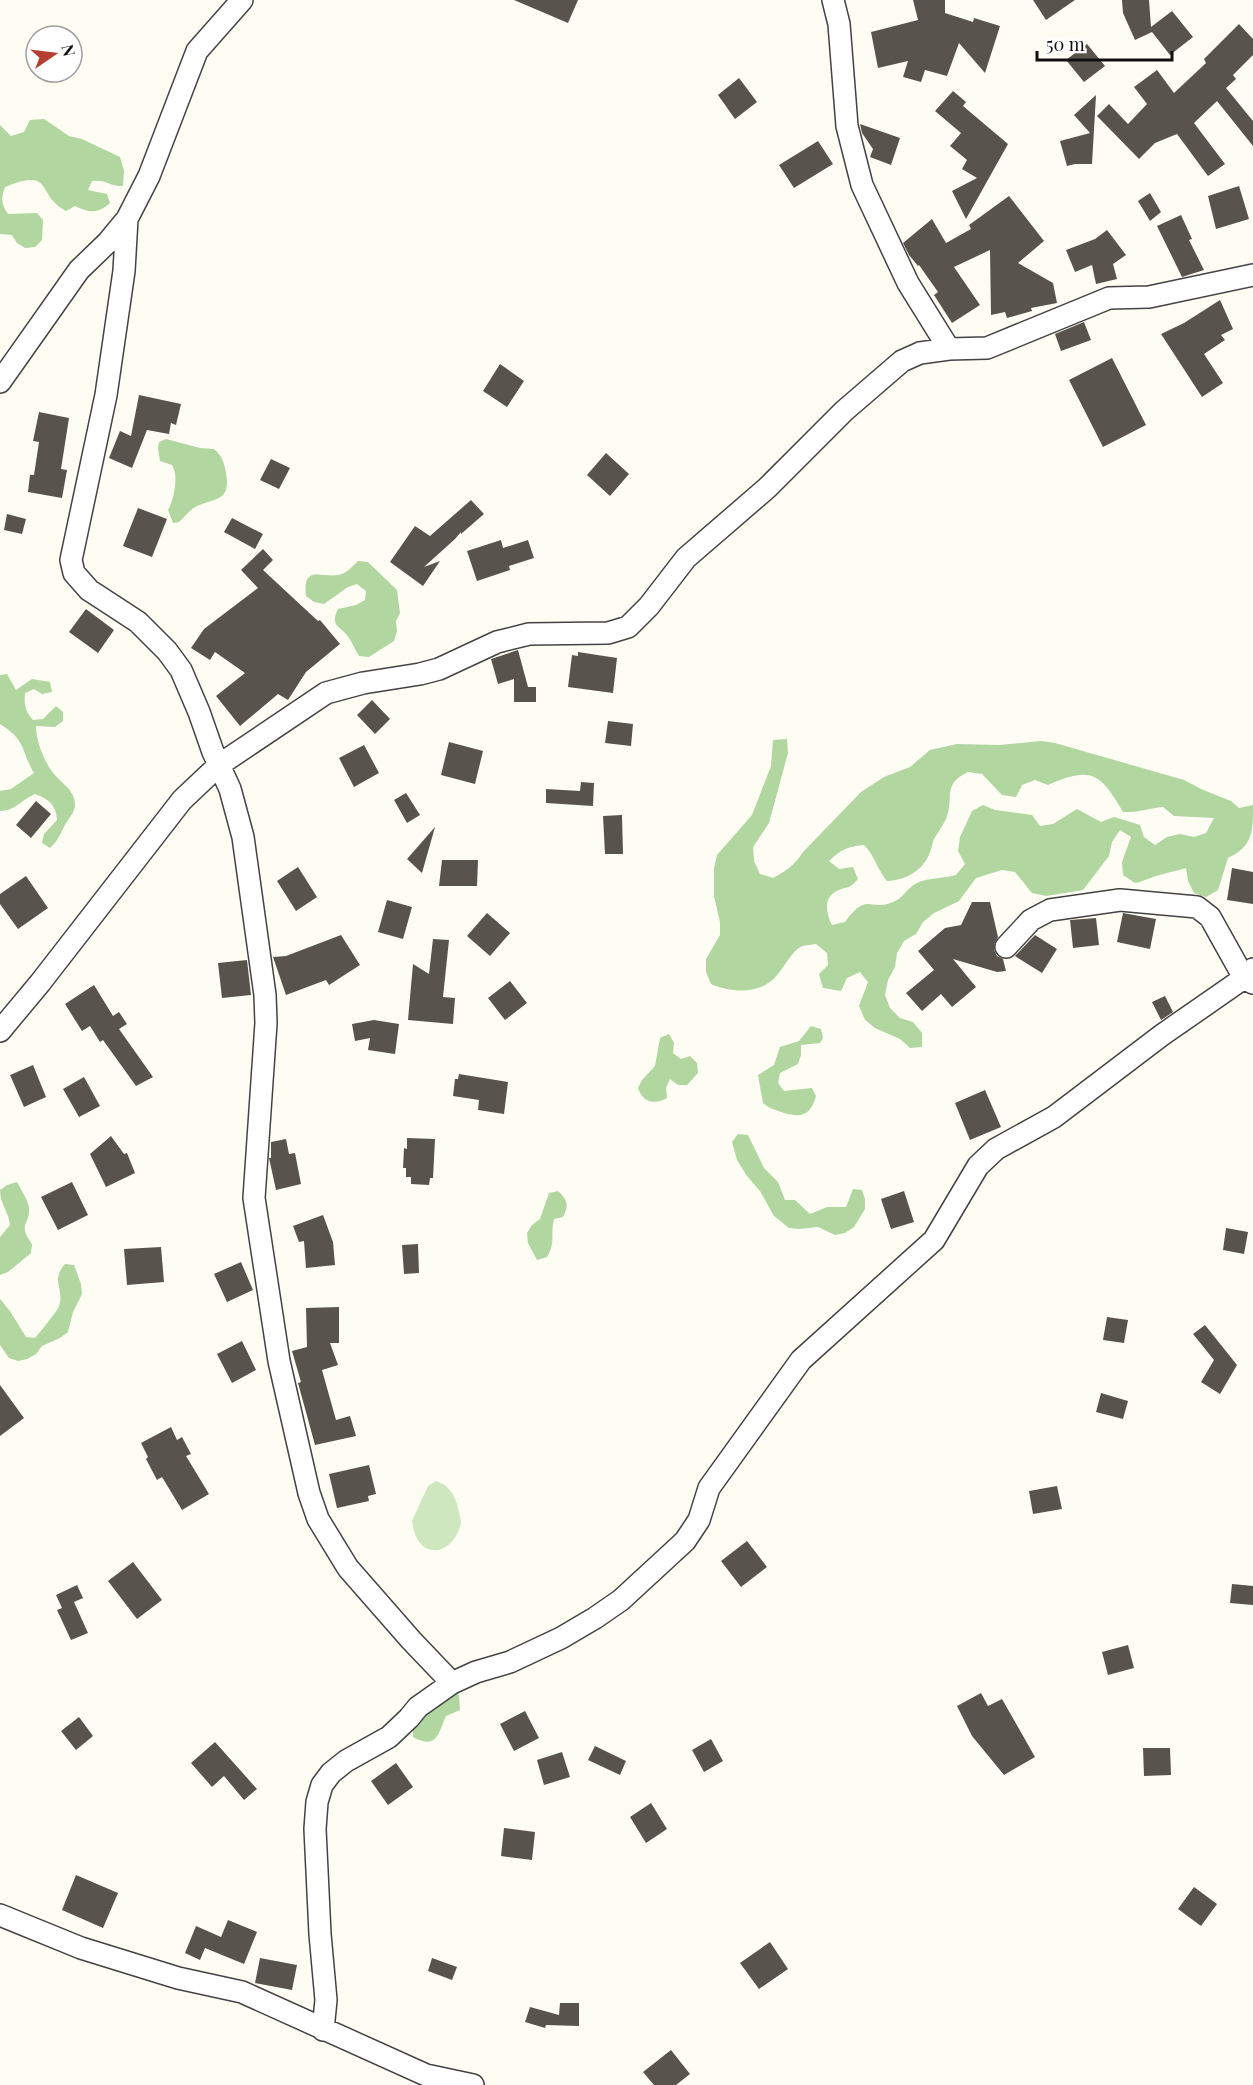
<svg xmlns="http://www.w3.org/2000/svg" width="1253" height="2085" font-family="'Playfair Display',serif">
	<rect width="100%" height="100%" fill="#fefdf4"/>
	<!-- green -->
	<path fill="#cee7bf" d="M 436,1481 C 448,1485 453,1492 457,1504 C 458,1510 461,1517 461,1523 C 458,1539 442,1558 424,1547 C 416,1541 413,1529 412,1521 L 428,1486 Z"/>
	<!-- forest -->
	<path fill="#b1d6a0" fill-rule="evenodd" d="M 44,119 L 69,136 L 82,139 L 120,157 L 124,171 L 123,186 C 111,187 106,179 92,181 L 88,190 L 107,194 L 110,203 C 98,214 89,213 75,206 L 66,211 C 35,195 55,167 5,187 C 1,198 1,204 8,214 L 37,213 L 43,220 L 42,240 L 35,247 L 25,248 L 17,243 L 12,235 L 0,234 L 0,125 L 11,136 L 24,132 L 30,120 Z
		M 166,439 L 200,448 L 214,449 C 222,456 224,462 226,473 C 231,501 216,498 197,506 C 190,509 185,517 179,522 L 173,523 L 168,510 C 174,500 179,475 172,465 L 160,461 L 158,448 L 159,442 Z
		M 358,561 L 368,562 L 397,590 L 400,613 L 396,621 L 397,631 L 394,641 L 369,657 L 359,656 C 355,650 353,644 349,638 C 341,625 329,628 338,609 L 356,605 L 365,600 L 366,591 L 357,584 L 348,587 L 324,604 L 314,602 L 306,596 C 302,564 322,578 338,575 C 346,574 352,567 358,561 Z
		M 7,674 L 16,690 L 32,679 L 50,682 L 52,692 L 42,694 L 34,689 L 25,693 C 24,705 25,711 33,720 L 43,719 L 56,706 L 63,712 L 63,721 L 55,727 L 36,726 C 36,741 44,762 54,774 C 62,784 74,789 75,804 C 75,813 69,817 65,825 C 60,834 58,841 50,848 L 42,843 L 44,834 L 57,820 C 56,805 49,799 35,794 C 21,800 15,811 0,811 L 0,791 L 11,789 L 34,773 C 20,749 27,741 0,724 L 0,675 Z
		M 787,739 L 788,753 L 769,823 L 753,847 L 754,861 L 760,874 L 773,878 C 786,871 795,865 803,852 L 861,792 L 884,777 L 910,767 L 930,750 L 957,744 L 999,745 L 1041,741 L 1055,743 L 1184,780 L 1201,789 L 1231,801 L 1239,808 L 1253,805 C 1253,832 1253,846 1228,858 L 1218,890 L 1206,897 L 1194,893 L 1188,881 L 1186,868 C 1177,871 1169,872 1160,875 C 1151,877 1145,881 1135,883 L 1123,875 L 1122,862 L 1131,837 L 1120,830 L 1112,842 L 1109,856 L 1083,890 L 1046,896 L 1032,893 L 1015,872 L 1002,870 L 976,878 L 959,901 L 934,913 L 923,922 L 916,934 L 904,941 L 897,953 L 895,967 L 888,980 L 885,995 L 890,1008 L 900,1018 L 913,1022 L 922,1033 L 922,1047 L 910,1048 L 900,1039 L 875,1028 L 865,1020 L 859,1006 L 868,982 L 860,972 L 847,978 L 841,991 L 823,988 L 819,974 L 828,965 L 827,953 L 816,944 C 812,945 806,945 802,946 C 791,952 785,966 777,975 C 761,995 732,993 711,984 L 706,972 L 706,959 L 720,935 L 720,922 L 714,896 L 714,868 L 717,855 L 752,815 L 771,766 L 773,740 ZM 968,772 L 982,774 L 1002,795 L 1016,797 L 1022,785 L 1035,780 L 1048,785 C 1092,766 1100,773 1123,812 C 1137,813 1149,808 1163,807 L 1174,816 L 1214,818 L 1206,833 L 1194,837 L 1180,834 L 1167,837 L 1155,845 L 1144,837 L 1140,825 L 1114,817 L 1101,822 L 1077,809 L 1053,824 L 1040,826 L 1032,815 L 995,810 L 983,805 L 972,811 L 960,837 L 958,851 L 965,864 L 956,875 C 943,879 927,877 915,884 C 907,889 902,899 893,902 C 869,912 868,891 845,922 L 832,925 C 826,914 823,897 837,891 C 849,885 847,891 858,879 L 853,867 L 839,869 L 829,861 C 840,850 849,846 864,845 C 875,856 877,869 887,881 C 906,880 923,871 930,852 C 932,848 932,843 934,839 C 938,832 943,826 946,819 C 955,797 941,785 968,772 Z
		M 811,1026 L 821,1029 L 823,1038 L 820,1043 L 801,1045 L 801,1055 L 798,1064 L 780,1073 L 778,1083 L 784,1091 L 812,1088 L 816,1096 C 811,1115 802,1118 784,1113 C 776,1110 770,1109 763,1103 L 758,1075 L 774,1065 L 780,1047 L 799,1041 Z
		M 669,1034 L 674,1043 L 673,1053 L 681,1059 L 690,1056 L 697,1063 L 698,1073 L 687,1085 L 678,1085 L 670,1079 L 666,1088 L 667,1098 C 654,1105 643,1103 638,1088 L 642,1080 L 655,1066 L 660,1038 Z
		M 738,1134 L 748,1135 L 764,1168 L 778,1182 L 785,1200 L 795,1200 L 810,1214 L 827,1207 L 846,1207 L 853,1189 L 862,1190 L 865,1199 L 865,1209 L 854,1227 L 845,1233 L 835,1235 L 818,1227 L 799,1229 L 789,1228 L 774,1216 L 760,1191 L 747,1176 L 737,1160 L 732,1142 Z
		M 17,1182 C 21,1190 28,1200 29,1208 C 30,1226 17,1223 32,1244 L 31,1253 L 8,1272 L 0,1275 L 0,1237 L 10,1225 C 9,1212 0,1204 0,1190 L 7,1185 Z
		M 558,1191 C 568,1200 569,1206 563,1217 L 554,1219 C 550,1235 556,1242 547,1257 L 537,1260 L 528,1243 L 527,1233 L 532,1225 L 540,1219 L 549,1193 Z
		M 65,1264 L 74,1265 L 81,1284 L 82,1294 L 73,1312 L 68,1332 L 60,1338 L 42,1346 L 36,1354 L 27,1359 L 18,1361 L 9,1358 L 0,1345 L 0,1299 L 10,1311 L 26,1337 L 35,1338 C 40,1332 57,1312 59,1306 C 65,1290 50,1281 65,1264 Z
		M 455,1690 L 459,1695 L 460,1710 L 446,1716 C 438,1734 437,1750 413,1737 L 413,1724 L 422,1713 L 435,1710 Z"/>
	<!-- building -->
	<path fill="#58534d" d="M 514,0 L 578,0 L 568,23 Z
		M 913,0 L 945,0 L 945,13 L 973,22 L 974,18 L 1000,26 L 985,73 L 959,43 L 947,76 L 925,70 L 921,82 L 903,77 L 908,61 L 878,68 L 871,32 L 918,20 Z
		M 1033,0 L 1075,0 L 1046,20 Z
		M 1122,0 L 1149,0 L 1151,27 L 1172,11 L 1193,37 L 1170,55 L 1152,32 L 1135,40 L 1123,13 Z
		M 1239,24 L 1253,39 L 1253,55 L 1233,75 L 1236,79 L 1226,88 L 1253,121 L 1253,146 L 1217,101 L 1194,123 L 1225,164 L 1208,176 L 1177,134 L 1155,143 L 1139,159 L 1097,116 L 1109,104 L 1128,124 L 1147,104 L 1134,87 L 1157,70 L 1174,93 L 1206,63 L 1204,59 Z
		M 1087,44 L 1105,66 L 1084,82 L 1066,60 Z
		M 739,78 L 757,102 L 735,119 L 718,95 Z
		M 953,91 L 966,102 L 963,106 L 1008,144 L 966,219 L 952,191 L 977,178 L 962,169 L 967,160 L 950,146 L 961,133 L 935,111 Z
		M 1096,95 L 1092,164 L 1075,164 L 1067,166 L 1060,141 L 1090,133 L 1074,115 Z
		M 860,124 L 900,138 L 891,165 L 870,157 L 873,149 L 862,133 Z
		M 818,141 L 833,164 L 794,188 L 779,165 Z
		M 1239,186 L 1249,219 L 1216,229 L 1208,196 Z
		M 1150,193 L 1161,212 L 1150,221 L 1138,201 Z
		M 1009,196 L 1044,241 L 1018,263 L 1053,283 L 1057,303 L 1031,308 L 1032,311 L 1007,318 L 1005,312 L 991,315 L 990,250 L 954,267 L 980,305 L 952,323 L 934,295 L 938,292 L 919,265 L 918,266 L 909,255 L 903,243 L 932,219 L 946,243 L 971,229 L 969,225 Z
		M 1181,215 L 1192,239 L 1189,240 L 1204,270 L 1182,277 L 1157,226 Z
		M 1107,230 L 1126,255 L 1113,264 L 1117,279 L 1096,284 L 1092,265 L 1075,272 L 1066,250 L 1095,239 Z
		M 1220,300 L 1233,329 L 1221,335 L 1225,340 L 1204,354 L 1223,383 L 1202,397 L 1161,334 L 1184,323 Z
		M 1084,322 L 1091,340 L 1061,351 L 1055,334 Z
		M 1112,358 L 1146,425 L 1103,447 L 1069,380 Z
		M 500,364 L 524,381 L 507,407 L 483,391 Z
		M 139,395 L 181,404 L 176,425 L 171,423 L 169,434 L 147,430 L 132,468 L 109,458 L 120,431 L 131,436 Z
		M 39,412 L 69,418 L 61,469 L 67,470 L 62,498 L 28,492 L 30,475 L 34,475 L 39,442 L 33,441 Z
		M 606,453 L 629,474 L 610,496 L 587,475 Z
		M 271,459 L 290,468 L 279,489 L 260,480 Z
		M 471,500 L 484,514 L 461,534 L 461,532 L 455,539 L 424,567 L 440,561 L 423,586 L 390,562 L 415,526 L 430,536 Z
		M 138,508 L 167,519 L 152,557 L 123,546 Z
		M 7,514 L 26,519 L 22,534 L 4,530 Z
		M 232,518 L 263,534 L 255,549 L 224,532 Z
		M 501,540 L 503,548 L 528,540 L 534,558 L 509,566 L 510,570 L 477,581 L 467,551 Z
		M 263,549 L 273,560 L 263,570 L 318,621 L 320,620 L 340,644 L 306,672 L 288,700 L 278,694 L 240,726 L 216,696 L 245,673 L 215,652 L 210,660 L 191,648 L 204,629 L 258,588 L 241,570 Z
		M 86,609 L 114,630 L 98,653 L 69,632 Z
		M 518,650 L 528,687 L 536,687 L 536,702 L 514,702 L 514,679 L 498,684 L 491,659 Z
		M 578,652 L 617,658 L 613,693 L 568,687 L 572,655 L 578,656 Z
		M 372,700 L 390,719 L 375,734 L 357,715 Z
		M 608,721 L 633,724 L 631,746 L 605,743 Z
		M 449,742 L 483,751 L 475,784 L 441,775 Z
		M 364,745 L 379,773 L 354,787 L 339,758 Z
		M 581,782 L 594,783 L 593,806 L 546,803 L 546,789 L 580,791 Z
		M 406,793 L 420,815 L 407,823 L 394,800 Z
		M 36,801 L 51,814 L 31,838 L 16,825 Z
		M 622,815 L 623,854 L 605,854 L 603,816 Z
		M 435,827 L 422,873 L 407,859 Z
		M 442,860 L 478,860 L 477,886 L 439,886 Z
		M 298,867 L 317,897 L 296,911 L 277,881 Z
		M 1232,868 L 1253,872 L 1253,904 L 1227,900 Z
		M 26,876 L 48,908 L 18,929 L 0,904 L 0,894 Z
		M 387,900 L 412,907 L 403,939 L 378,932 Z
		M 972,902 L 990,902 L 998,937 L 994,944 L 994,950 L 997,956 L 1003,959 L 1006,971 L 997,972 L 953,959 L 976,987 L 952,1007 L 941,994 L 922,1011 L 906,993 L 934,970 L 918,951 L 945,928 L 961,925 Z
		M 487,913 L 510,933 L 490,956 L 467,936 Z
		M 1123,913 L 1156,919 L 1150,949 L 1117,942 Z
		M 1096,918 L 1099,945 L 1073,948 L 1070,920 Z
		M 341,935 L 360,965 L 329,985 L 326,980 L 286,995 L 273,957 L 286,956 Z
		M 1035,935 L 1057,949 L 1042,973 L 1015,956 Z
		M 433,939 L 449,940 L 443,997 L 455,998 L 453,1024 L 408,1020 L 413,964 L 429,974 Z
		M 247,960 L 251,995 L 222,998 L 218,963 Z
		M 510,981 L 527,1003 L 505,1020 L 488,998 Z
		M 94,985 L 113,1016 L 119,1012 L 127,1024 L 119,1029 L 153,1077 L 136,1086 L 103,1040 L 100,1042 L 90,1026 L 82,1031 L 65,1004 Z
		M 1165,996 L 1173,1012 L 1161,1020 L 1152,1002 Z
		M 374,1020 L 399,1024 L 395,1054 L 368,1050 L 370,1038 L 355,1041 L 352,1024 Z
		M 33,1065 L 46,1097 L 24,1107 L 10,1075 Z
		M 459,1074 L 508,1082 L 504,1114 L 478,1110 L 479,1100 L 453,1096 L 455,1079 L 458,1079 Z
		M 84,1077 L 100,1106 L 79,1117 L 63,1089 Z
		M 985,1090 L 1001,1127 L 970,1140 L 955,1103 Z
		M 111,1136 L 124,1154 L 127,1153 L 135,1173 L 106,1187 L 90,1154 Z
		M 407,1138 L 435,1139 L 433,1178 L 430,1178 L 429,1185 L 411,1184 L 411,1177 L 406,1177 L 406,1168 L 403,1168 L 404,1148 L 407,1149 Z
		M 286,1139 L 289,1154 L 295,1153 L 301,1184 L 276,1190 L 269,1158 L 271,1158 L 271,1142 Z
		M 72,1182 L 88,1215 L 58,1230 L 41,1197 Z
		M 904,1191 L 914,1222 L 891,1229 L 881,1199 Z
		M 323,1215 L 333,1242 L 335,1265 L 306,1268 L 304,1241 L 299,1242 L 293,1226 Z
		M 1226,1228 L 1248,1232 L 1244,1254 L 1223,1250 Z
		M 418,1244 L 419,1273 L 404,1274 L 402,1245 Z
		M 161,1247 L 164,1282 L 127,1285 L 124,1249 Z
		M 241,1262 L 253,1290 L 227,1302 L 214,1274 Z
		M 339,1307 L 339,1343 L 330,1343 L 338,1365 L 322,1370 L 336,1420 L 350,1416 L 356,1436 L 315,1445 L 298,1383 L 301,1382 L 292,1351 L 307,1347 L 306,1308 Z
		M 1107,1317 L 1128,1320 L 1124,1343 L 1103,1340 Z
		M 1205,1325 L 1237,1365 L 1220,1394 L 1201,1382 L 1214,1360 L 1193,1334 Z
		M 242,1341 L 256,1370 L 232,1383 L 217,1354 Z
		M 0,1385 L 24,1418 L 0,1436 Z
		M 1101,1393 L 1128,1401 L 1123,1419 L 1096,1412 Z
		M 171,1427 L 177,1440 L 182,1437 L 191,1454 L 186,1456 L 209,1494 L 182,1510 L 162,1477 L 157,1480 L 146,1459 L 148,1457 L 141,1443 Z
		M 369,1465 L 376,1494 L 368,1496 L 369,1501 L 337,1508 L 329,1474 Z
		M 1057,1486 L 1062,1509 L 1033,1514 L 1029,1491 Z
		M 747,1541 L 767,1567 L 741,1587 L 721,1561 Z
		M 133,1562 L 162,1600 L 137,1619 L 108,1581 Z
		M 1232,1584 L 1253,1586 L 1253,1605 L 1230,1603 Z
		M 77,1585 L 83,1598 L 74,1602 L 88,1633 L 71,1640 L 57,1610 L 62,1608 L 56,1595 Z
		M 1128,1645 L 1134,1668 L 1108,1675 L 1102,1652 Z
		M 981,1693 L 988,1706 L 1002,1699 L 1035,1757 L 1004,1775 L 972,1736 L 957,1706 Z
		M 525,1711 L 539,1738 L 514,1751 L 500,1724 Z
		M 79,1717 L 93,1736 L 76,1750 L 61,1731 Z
		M 711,1739 L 723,1761 L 704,1772 L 692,1750 Z
		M 215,1742 L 257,1789 L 244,1800 L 224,1776 L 212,1787 L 191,1763 Z
		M 595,1746 L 626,1761 L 620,1775 L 588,1760 Z
		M 1143,1748 L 1170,1748 L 1171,1775 L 1144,1776 Z
		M 562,1752 L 570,1777 L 544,1785 L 537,1760 Z
		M 396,1763 L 413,1787 L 388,1805 L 371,1781 Z
		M 651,1803 L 667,1829 L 646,1843 L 630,1817 Z
		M 504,1828 L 535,1832 L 532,1860 L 501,1856 Z
		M 76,1875 L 118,1893 L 103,1928 L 62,1910 Z
		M 1194,1887 L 1217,1904 L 1201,1926 L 1178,1909 Z
		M 228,1920 L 257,1932 L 244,1964 L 205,1948 L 200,1960 L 185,1953 L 196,1926 L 221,1937 Z
		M 770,1942 L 788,1969 L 759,1989 L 740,1963 Z
		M 260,1958 L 297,1965 L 292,1990 L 255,1983 Z
		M 432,1958 L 457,1967 L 452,1980 L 428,1971 Z
		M 560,2003 L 579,2003 L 579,2026 L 546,2025 L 545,2028 L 525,2022 L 530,2007 L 559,2015 Z
		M 671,2050 L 690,2074 L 676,2085 L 654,2085 L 643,2072 Z"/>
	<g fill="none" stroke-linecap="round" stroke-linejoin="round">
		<!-- minor casing -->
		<g stroke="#434343" stroke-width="24">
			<path id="minor" d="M 833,0 L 839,24 L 847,126 L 862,185 L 908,283 L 949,349
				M 127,219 L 124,271 L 106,395 L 71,560 L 74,573 L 89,590 L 138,622 L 167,651 L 181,670 L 199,712 L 213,752 L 230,789 L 243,837 L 265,995 L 266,1023 L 254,1198 L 279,1361 L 309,1493 L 318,1519 L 348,1568 L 411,1640 L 452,1683
				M 0,382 L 79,270 L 108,242 L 127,219 L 149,176 L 197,51 L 242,0
				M 1006,947 L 1031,920 L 1050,910 L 1120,900 L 1197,907 L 1210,917 L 1244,978 L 1253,983
				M 0,1031 L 40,983 L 182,800 L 219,765 L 326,693 L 363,683 L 420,674 L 439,669 L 497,642 L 529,634 L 608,633 L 628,627 L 649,606 L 686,558 L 767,488 L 844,411 L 902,361 L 920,353 L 949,349 L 987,348 L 1109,298 L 1149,297 L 1253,275
				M 0,1915 L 81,1948 L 178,1978 L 242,1992 L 426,2075 L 473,2085
				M 323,2030 L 326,2000 L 320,1934 L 315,1829 L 317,1802 L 322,1785 L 331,1773 L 346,1761 L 389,1737 L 409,1718 L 418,1707 L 452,1683 L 476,1672 L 510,1662 L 561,1638 L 595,1618 L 621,1600 L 685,1541 L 699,1520 L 709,1488 L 801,1360 L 934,1240 L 978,1166 L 996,1149 L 1054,1117 L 1162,1035 L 1244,978 L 1253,969"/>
		</g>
		<!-- minor -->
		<use href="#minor" stroke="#fff" stroke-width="21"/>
	</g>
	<!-- north arrow -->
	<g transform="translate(54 54) rotate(76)"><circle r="28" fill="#ffffff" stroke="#9f9f9f" stroke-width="1.5"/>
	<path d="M0-4.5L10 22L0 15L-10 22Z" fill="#b63e32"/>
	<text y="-9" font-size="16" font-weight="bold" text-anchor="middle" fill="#101010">N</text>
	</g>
	<!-- scale -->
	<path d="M1037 51v9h135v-9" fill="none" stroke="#101010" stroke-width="3"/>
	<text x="1046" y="51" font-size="18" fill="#101010" stroke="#ffffff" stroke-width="4.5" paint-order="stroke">50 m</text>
</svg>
